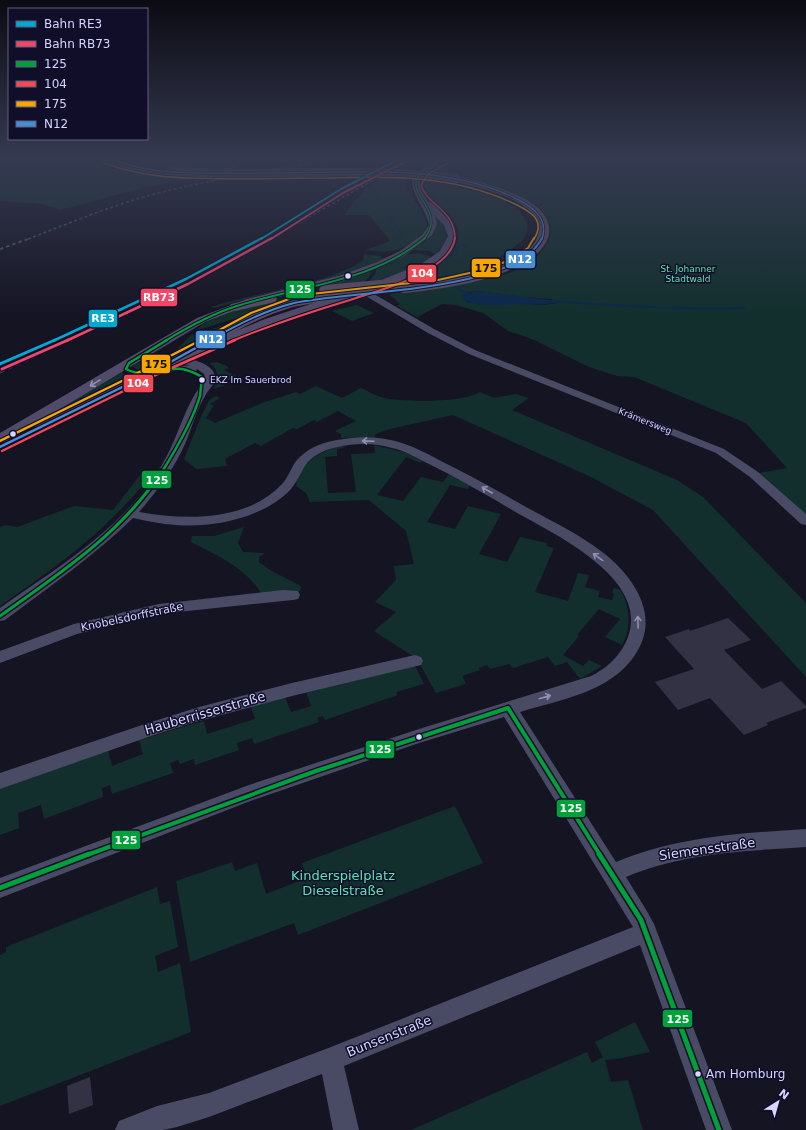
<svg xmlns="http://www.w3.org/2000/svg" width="806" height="1130" font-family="'DejaVu Sans',sans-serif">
	<rect width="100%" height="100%" fill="#151423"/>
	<!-- green -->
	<path fill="#122f2d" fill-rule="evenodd" d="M 0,158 L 89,158 C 114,176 162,176 192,177 L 139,189 L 60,210 L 42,204 L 0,201 Z
		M 117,158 L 235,158 L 232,162 L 236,163 L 236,169 C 196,170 156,173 117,158 Z
		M 415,158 L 437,158 L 412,172 L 395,171 Z
		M 457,158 L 806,158 L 806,515 L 759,473 L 787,468 L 746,423 L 634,377 L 617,376 L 589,367 L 532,339 L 508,331 L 483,313 L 456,305 L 442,304 L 417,317 L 397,306 L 400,304 L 389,294 C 415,291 439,287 464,283 C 480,280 497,278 512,272 C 528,266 539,256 548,242 C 551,236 551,233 550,227 C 547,190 459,178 429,174 L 432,170 ZM 478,291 L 522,297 L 551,299 L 557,303 C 545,306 535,304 523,304 C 504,304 486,305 467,302 L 462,296 L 469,292 Z
		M 384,177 L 407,179 L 405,184 C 411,199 424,209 427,225 C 424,233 419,238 412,242 C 395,254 386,252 366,250 L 390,241 L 369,215 L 344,215 L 366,188 Z
		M 424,180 C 444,183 465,185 484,192 C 501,198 539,215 524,238 C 518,247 497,259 487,264 C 461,276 425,279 397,282 C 416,274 469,257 457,227 C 452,213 435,204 426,192 L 424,187 Z
		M 432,212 C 450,225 452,239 436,254 L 429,251 L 413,250 L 434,233 L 436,225 Z
		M 419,253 L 430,256 L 430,259 C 411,272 388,278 366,285 L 376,273 L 376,268 L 405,255 Z
		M 364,254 L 380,256 L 383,259 L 344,275 L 253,297 L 215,308 L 211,307 C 248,295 287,290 324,278 C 338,273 352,269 363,260 Z
		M 372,269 L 369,277 L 362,284 L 320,289 L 319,287 Z
		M 326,293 L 282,304 L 195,331 L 204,323 L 234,311 L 280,299 Z
		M 357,305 L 374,313 L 352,321 L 332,311 Z
		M 228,324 L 177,355 L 172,354 L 191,335 Z
		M 150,357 L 158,357 L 162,361 C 155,368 142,375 133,367 L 134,365 Z
		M 217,362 L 229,367 L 224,370 L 236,376 L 221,383 L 225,385 L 214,389 C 218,378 220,370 209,363 Z
		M 119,371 L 126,375 L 137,376 L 43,422 L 39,421 Z
		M 316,386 L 342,398 L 361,388 C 368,391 376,396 384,398 C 404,402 464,403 480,392 L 494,398 L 516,394 L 529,398 L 512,410 L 677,480 L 703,497 L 806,603 L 806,677 L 653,510 L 589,476 L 453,415 L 390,429 L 376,434 L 374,437 L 341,438 L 341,434 L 335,431 L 356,421 L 338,411 L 317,422 L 314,420 L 297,429 L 293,428 L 261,446 L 255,443 L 225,459 L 227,466 L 196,469 L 184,459 L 200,419 L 209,400 L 216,396 L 220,398 L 210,404 L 214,406 L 212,408 L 206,418 L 215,423 L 262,403 L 296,392 L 300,394 Z
		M 374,445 L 406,453 L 422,461 L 421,463 L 406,457 L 377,495 L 403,501 L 421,477 L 443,482 L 449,474 L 470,486 L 468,489 L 450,485 L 427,522 L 455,529 L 468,506 L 501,514 L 479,554 L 507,562 L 520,537 L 547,543 L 546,546 L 554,548 L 535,592 L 568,601 L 578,573 L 589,575 L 585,587 L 600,591 L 598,597 L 612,600 L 614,594 L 612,593 L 614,588 L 621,590 C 630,608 632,627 622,645 L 605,637 L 620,619 L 599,609 L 577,635 L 579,636 L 563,655 L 583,666 L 589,660 L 602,666 L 580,679 L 567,662 L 555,666 L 548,657 L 513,668 L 509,664 L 490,669 L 487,665 L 479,668 L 480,670 L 462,676 L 466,684 L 436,693 L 417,659 L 374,631 L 396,612 L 375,602 L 396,580 L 394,566 L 414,564 L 406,531 L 369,500 L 310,502 L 306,493 L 296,486 C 300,462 321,450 342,446 L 345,448 L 337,449 L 337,456 L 325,457 L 328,493 L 356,492 L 351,454 L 375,453 Z
		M 140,475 L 150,476 C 106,532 57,566 0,606 L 0,527 L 6,525 L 17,527 L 74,506 L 113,510 Z
		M 244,527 L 238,543 L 243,552 L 265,553 L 259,557 L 259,562 L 270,570 L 301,586 L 300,591 L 261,593 C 246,568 216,555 191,542 L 192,536 L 214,536 Z
		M 415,666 L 424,684 L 396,692 L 398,695 L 325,720 L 323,716 L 317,718 L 319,722 L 254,744 L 252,738 L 237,743 L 239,750 L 195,765 L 194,759 L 180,764 L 178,760 L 170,763 L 173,773 L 112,794 L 110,785 L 102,788 L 103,797 L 44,819 L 41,805 L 18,813 L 19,828 L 0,835 L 0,787 L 108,750 L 112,766 L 143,754 L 139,740 L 204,721 L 207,734 L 255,719 L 251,707 L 285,697 L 291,712 L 311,706 L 306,692 Z
		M 455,806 L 483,863 L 298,935 L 294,923 L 190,962 L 176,881 L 232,862 L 235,871 L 257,863 L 266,894 L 307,878 L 302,863 Z
		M 157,887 L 160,904 L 170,901 L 178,947 L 155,956 L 158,972 L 180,963 L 191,1032 L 0,1106 L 0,955 L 6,952 L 6,947 Z
		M 635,1022 L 650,1052 L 622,1058 L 605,1060 L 611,1082 L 628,1080 L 643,1130 L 411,1130 L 587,1052 L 592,1063 L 603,1057 L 595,1042 Z"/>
	<!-- water -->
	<path fill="#0a2849" d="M 478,291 L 557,301 L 557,303 C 543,305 530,304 516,304 C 499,304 478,308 463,299 L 462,296 L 463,294 Z"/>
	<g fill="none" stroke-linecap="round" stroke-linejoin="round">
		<!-- stream-far1 -->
		<path stroke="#0a2849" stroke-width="1.5" d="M 372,187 L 381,202
			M 387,215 L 404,237"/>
		<!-- stream -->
		<path stroke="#0a2849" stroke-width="2" d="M 432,273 L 431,271 L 455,252 L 460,245 L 466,246
			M 454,287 L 466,293 L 468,297
			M 552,301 C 616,306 680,310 745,308"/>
	</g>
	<!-- building -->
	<path fill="#333245" d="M 728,618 L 751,640 L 724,650 L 762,689 L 781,681 L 806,706 L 806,708 L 766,723 L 768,725 L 744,735 L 710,698 L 678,710 L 655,682 L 694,669 L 665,637 L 689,629 L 690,631 Z
		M 90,1077 L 93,1105 L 69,1114 L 67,1086 Z"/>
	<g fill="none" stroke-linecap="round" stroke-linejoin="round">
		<!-- minor -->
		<path fill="#494a64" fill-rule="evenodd" d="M 362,287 L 434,329 L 475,350 L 724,449 L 758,472 L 806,514 L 806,525 L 801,524 L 750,477 L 716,453 L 469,354 L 428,333 L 359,292 L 358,290 Z
			M 178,356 C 189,359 211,362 215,375 C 217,384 208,389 205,396 C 196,411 192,428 185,444 C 174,469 157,491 139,512 C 186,520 246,522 282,484 C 287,479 290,471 294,464 C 305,448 325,441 344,439 C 363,436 384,437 402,443 C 415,447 428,454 441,461 C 467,474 493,488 519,503 C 557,525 607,545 632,583 C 648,607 651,631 635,655 C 611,692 559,700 520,712 L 616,862 C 676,837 742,833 806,829 L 806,847 C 745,851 682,853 626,877 L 648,913 L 654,924 L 732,1130 L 706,1130 L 640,945 L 344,1066 L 359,1130 L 333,1130 L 322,1074 L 209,1117 L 177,1127 L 163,1130 L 115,1130 L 119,1121 L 157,1106 L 209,1093 L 331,1047 L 633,927 L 504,717 L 419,743 L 253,800 L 0,898 L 0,878 L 249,785 L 419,729 L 591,676 C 618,663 639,634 628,603 C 622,587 611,575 598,564 C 574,543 546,529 519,514 C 490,497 461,480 431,465 C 418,459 406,451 392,448 C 375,443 355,443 338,447 C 326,449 312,455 305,466 C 300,474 297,482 291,489 C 264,518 213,528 176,525 C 161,524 147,521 133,518 C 94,556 49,587 5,620 L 0,621 L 0,608 C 58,567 126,527 163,463 C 176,441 182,416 195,394 C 198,389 202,385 205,379 L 204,374 L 197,369 L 196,371 L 175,371 L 151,375 L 146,372 C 153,365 180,365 190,366 L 175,361 L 173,359 Z
			M 283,590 L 298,591 L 300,595 L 298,599 L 293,600 L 159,614 L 77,634 L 0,663 L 0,651 L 74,624 L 159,604 Z
			M 415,655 L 421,657 L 423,661 L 421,665 L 292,696 L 199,721 L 151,736 L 0,789 L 0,773 L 148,723 L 199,707 L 292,683 Z"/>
		<!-- major -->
		<path fill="#514b69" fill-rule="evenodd" d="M 440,158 L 449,158 L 430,170 L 420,180 L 420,188 L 428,202 L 432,202 L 451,222 L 456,236 C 450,252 442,261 427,268 C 378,293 323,304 272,324 C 195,353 121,392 47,429 L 37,429 L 35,426 L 37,423 L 174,356 L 216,339 L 265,319 L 374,283 L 421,264 L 440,251 L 448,236 L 444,225 L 435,216 L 437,225 L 432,235 L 406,255 L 383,266 L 350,279 L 255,303 L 205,322 L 5,442 L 0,443 L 0,433 L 197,318 L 247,299 L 342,275 L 377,262 L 400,251 L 422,235 L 429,225 C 426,209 412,196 412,180 L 424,166 Z"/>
		<!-- highway -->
		<path fill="#5d4c66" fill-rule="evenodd" d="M 92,158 L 104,158 L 125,166 L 169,171 L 173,174 L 169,177 L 124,171 Z
			M 455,176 C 480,182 555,197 549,234 C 547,246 535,257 524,263 C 488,283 445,288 404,293 L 400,292 L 398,289 L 400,286 L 404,285 C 432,282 461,279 488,270 C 507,264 543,251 538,225 C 536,215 528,208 519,203 C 498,191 475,187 452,181 L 451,179 L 452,177 Z
			M 331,292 L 335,293 L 337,296 L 335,299 C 321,302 307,304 293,307 C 253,319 218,340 183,362 L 178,363 L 173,362 L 171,359 L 173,356 C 228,323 268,303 331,292 Z
			M 271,295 L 275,296 L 277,299 L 275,302 L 235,311 L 231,310 L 229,307 L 231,304 Z"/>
		<!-- rail-far2 -->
		<path stroke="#415b6b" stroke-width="1.5" stroke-dasharray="3 2.5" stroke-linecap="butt" d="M 28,239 C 70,223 112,205 155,194 C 215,178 277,170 338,158
			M 270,239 L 412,158"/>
		<!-- rail-far1 -->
		<path stroke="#415b6b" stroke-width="2" stroke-dasharray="3.5 3" stroke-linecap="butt" d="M 0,249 L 31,238
			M 67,341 L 211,272 L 272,238"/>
		<!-- rail -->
		<path stroke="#415b6b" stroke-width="2.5" stroke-dasharray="4.5 4" stroke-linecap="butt" d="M 0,372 L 69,340"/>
		<!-- highway-bridge-far1 -->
		<path stroke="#5d4c66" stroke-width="10" d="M 170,172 C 265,177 360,167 455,179"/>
		<!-- highway-bridge -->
		<path stroke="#5d4c66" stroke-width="12" d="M 325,291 L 403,284"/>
		<!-- bus-1-far5 casing -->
		<g stroke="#100e29" stroke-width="3">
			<path id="bus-1-far5" d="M 424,239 C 449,208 399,194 422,172 C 428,165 438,162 446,158"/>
		</g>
		<!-- bus-1-far4 casing -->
		<g stroke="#100e29" stroke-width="4">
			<path id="bus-1-far4" d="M 165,341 C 188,327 211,314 237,306 C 299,286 373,282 425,238"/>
		</g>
		<!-- bus-1-far3 casing -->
		<g stroke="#100e29" stroke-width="5">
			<path id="bus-1-far3" d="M 162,472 C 175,451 193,420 200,396 C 201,390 201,383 202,377 C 195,373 189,370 182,369 C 160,367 148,380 126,369 L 129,363 L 167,340"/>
		</g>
		<!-- bus-1-far2 casing -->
		<g stroke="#100e29" stroke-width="6">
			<path id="bus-1-far2" d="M 0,616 C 59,574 122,533 162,471"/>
		</g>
		<!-- bus-1-far1 casing -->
		<g stroke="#100e29" stroke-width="7">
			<path id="bus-1-far1" d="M 508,708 L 600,855
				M 87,855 L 316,771 L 508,708"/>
		</g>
		<!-- bus-1 casing -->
		<g stroke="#100e29" stroke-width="8">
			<path id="bus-1" d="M 599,854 L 641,920 L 719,1130
				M 0,888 L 89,854"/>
		</g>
		<!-- bus-2-far2 casing -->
		<g stroke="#100e29" stroke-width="3">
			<path id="bus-2-far2" d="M 448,163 L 428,174 L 421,185 C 427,206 455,209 455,239"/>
		</g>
		<!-- bus-2-far1 casing -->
		<g stroke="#100e29" stroke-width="4">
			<path id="bus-2-far1" d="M 232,341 C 271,325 310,312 350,300 C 377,291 405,284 429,269 C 441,262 453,252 455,238"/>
		</g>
		<!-- bus-2 casing -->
		<g stroke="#100e29" stroke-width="5">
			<path id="bus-2" d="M 2,451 L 158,374 L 235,340"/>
		</g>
		<!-- bus-3-far2 casing -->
		<g stroke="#100e29" stroke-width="3">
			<path id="bus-3-far2" d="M 104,163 C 131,173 158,177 187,178 C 234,180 280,178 327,178 C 393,176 456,175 517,205 C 533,213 545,221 534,239"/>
		</g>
		<!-- bus-3-far1 casing -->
		<g stroke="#100e29" stroke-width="4">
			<path id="bus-3-far1" d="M 199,341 L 251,313 L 289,299 L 311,294 L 438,280 L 474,272 L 505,262 L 528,248 L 534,238"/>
		</g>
		<!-- bus-3 casing -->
		<g stroke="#100e29" stroke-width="5">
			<path id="bus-3" d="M 0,441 L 120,382 L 201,340"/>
		</g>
		<!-- bus-4-far2 casing -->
		<g stroke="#100e29" stroke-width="3">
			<path id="bus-4-far2" d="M 106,158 C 129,166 150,171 174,172 C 208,174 242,173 277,173 C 356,173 442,163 515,198 C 532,206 549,218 542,239"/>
		</g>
		<!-- bus-4-far1 casing -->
		<g stroke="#100e29" stroke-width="4">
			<path id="bus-4-far1" d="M 209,341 C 236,325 263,311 294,303 C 351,290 515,293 542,238"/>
		</g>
		<!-- bus-4 casing -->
		<g stroke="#100e29" stroke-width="5">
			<path id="bus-4" d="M 0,447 L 149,374 L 210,340"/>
		</g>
		<!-- bus-1-far5 -->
		<use href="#bus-1-far5" stroke="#00a13a" stroke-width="1.5"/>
		<!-- bus-1-far4 -->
		<use href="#bus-1-far4" stroke="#00a13a" stroke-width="2"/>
		<!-- bus-1-far3 -->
		<use href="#bus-1-far3" stroke="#00a13a" stroke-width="2.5"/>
		<!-- bus-1-far2 -->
		<use href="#bus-1-far2" stroke="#00a13a" stroke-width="3"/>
		<!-- bus-1-far1 -->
		<use href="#bus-1-far1" stroke="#00a13a" stroke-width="4"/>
		<!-- bus-1 -->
		<use href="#bus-1" stroke="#00a13a" stroke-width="5"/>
		<!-- bus-2-far2 -->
		<use href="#bus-2-far2" stroke="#f24953" stroke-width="1.5"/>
		<!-- bus-2-far1 -->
		<use href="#bus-2-far1" stroke="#f24953" stroke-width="2"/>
		<!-- bus-2 -->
		<use href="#bus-2" stroke="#f24953" stroke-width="2.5"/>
		<!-- bus-3-far2 -->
		<use href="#bus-3-far2" stroke="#f7a600" stroke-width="1.5"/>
		<!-- bus-3-far1 -->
		<use href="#bus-3-far1" stroke="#f7a600" stroke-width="2"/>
		<!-- bus-3 -->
		<use href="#bus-3" stroke="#f7a600" stroke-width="2.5"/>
		<!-- bus-4-far2 -->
		<use href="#bus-4-far2" stroke="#468dd4" stroke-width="1.5"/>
		<!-- bus-4-far1 -->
		<use href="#bus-4-far1" stroke="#468dd4" stroke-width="2"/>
		<!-- bus-4 -->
		<use href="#bus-4" stroke="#468dd4" stroke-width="2.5"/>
		<!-- rail-1-far2 casing -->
		<g stroke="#100e29" stroke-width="3.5">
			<path id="rail-1-far2" d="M 261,239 L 341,189 L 401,158"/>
		</g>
		<!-- rail-1-far1 casing -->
		<g stroke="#100e29" stroke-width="4.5">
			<path id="rail-1-far1" d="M 53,341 L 186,279 L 262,238"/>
		</g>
		<!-- rail-1 casing -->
		<g stroke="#100e29" stroke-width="5.5">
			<path id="rail-1" d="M 0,364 L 55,340"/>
		</g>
		<!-- rail-2-far2 casing -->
		<g stroke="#100e29" stroke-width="3.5">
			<path id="rail-2-far2" d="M 271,239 L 343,193 L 403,163"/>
		</g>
		<!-- rail-2-far1 casing -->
		<g stroke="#100e29" stroke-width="4.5">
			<path id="rail-2-far1" d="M 66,341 L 188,284 L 272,238"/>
		</g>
		<!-- rail-2 casing -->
		<g stroke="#100e29" stroke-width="5.5">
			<path id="rail-2" d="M 2,369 L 68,340"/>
		</g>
		<!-- rail-1-far2 -->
		<use href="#rail-1-far2" stroke="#00a9ce" stroke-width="2"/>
		<!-- rail-1-far1 -->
		<use href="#rail-1-far1" stroke="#00a9ce" stroke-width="2.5"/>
		<!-- rail-1 -->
		<use href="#rail-1" stroke="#00a9ce" stroke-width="3"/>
		<!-- rail-2-far2 -->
		<use href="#rail-2-far2" stroke="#f34667" stroke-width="2"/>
		<!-- rail-2-far1 -->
		<use href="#rail-2-far1" stroke="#f34667" stroke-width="2.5"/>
		<!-- rail-2 -->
		<use href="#rail-2" stroke="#f34667" stroke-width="3"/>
	</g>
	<!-- one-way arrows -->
	<defs><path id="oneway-shaft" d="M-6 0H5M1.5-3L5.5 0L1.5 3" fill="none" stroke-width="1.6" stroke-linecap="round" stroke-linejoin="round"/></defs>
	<use stroke="#9490b4" href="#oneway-shaft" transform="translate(95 383) rotate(149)"/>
	<g stroke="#9090b2">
		<use href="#oneway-shaft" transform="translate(368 441) rotate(-178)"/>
		<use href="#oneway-shaft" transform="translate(487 490) rotate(-150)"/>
		<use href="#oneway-shaft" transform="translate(598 557) rotate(-144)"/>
		<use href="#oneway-shaft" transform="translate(638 622) rotate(-92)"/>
		<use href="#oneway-shaft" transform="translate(545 697) rotate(-16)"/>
	</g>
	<!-- sky -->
	<linearGradient id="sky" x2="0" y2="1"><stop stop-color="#0c0b13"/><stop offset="0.5" stop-color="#353a50"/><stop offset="1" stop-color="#353a50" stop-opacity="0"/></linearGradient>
	<rect width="806" height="316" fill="url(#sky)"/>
	<!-- markers -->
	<g fill="#d6d6ff" stroke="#100e29" stroke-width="1.5">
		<circle cx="348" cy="276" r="3.5"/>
		<circle cx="202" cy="380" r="3.5"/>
		<circle cx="13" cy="434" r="3.5"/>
		<circle cx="419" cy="737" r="3.5"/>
		<circle cx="698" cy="1074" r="3.5"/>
	</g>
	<g text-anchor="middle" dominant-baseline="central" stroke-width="3" stroke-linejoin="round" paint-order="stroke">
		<!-- far-park labels -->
		<g font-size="9" fill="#5ae7b3" stroke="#100e29">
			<text x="688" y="269">St. Johanner<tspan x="688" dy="10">Stadtwald</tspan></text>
		</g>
		<!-- far-bus labels -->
		<g font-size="9" fill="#d6d6ff" stroke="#100e29" text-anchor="start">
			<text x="210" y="380">EKZ Im Sauerbrod</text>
		</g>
		<!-- far-street labels -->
		<g font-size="9" fill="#d6d6ff" stroke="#100e29">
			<text transform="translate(645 421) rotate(22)">Krämersweg</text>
		</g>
		<!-- street labels -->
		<g font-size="11" fill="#d6d6ff" stroke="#100e29">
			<text transform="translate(132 617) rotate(-12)">Knobelsdorffstraße</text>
		</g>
		<!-- near-bus labels -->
		<g font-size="12" fill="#d6d6ff" stroke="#100e29" text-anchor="start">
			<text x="706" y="1074">Am Homburg</text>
		</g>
		<!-- near-street labels -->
		<g font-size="13" fill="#d6d6ff" stroke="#100e29">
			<text transform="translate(205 713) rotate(-16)">Hauberrisserstraße</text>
			<text transform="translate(707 849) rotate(-8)">Siemensstraße</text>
			<text transform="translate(389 1036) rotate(-22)">Bunsenstraße</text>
		</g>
		<!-- near-park labels -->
		<g font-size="13" fill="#5ae7b3" stroke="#100e29">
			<text x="343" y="875">Kinderspielplatz<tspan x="343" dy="15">Dieselstraße</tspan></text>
		</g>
	</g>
	<g stroke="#100e29" stroke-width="1.5">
		<rect x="505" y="250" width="31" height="19" rx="4" fill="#468dd4"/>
		<rect x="471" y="258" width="30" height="20" rx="4" fill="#f7a600"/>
		<rect x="407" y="264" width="30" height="19" rx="4" fill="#f24953"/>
		<rect x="285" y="280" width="30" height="19" rx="4" fill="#00a13a"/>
		<rect x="140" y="288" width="38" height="19" rx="4" fill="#f34667"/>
		<rect x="88" y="309" width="30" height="19" rx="4" fill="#00a9ce"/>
		<rect x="195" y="330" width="31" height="19" rx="4" fill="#468dd4"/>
		<rect x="141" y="354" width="30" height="20" rx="4" fill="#f7a600"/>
		<rect x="123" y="374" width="31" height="19" rx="4" fill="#f24953"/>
		<rect x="141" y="470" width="31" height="19" rx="4" fill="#00a13a"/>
		<rect x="365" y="740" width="30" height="19" rx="4" fill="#00a13a"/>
		<rect x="556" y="799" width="30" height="19" rx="4" fill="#00a13a"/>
		<rect x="111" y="830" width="30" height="20" rx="4" fill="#00a13a"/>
		<rect x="662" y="1009" width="31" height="19" rx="4" fill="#00a13a"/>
	</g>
	<g font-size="11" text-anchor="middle" font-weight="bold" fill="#fff">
		<text x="520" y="263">N12</text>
		<text x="422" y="277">104</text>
		<text x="300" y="293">125</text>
		<text x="159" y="301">RB73</text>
		<text x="103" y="322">RE3</text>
		<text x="211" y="343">N12</text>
		<text x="138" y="387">104</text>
		<text x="157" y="484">125</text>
		<text x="380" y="753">125</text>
		<text x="571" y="812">125</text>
		<text x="126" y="844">125</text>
		<text x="678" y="1023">125</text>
	</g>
	<g font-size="11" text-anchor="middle" font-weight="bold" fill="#111">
		<text x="486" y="272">175</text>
		<text x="156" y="368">175</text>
	</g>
	<!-- legend -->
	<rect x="8" y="8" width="140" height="132" fill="#100e29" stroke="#5f5e7f"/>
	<rect x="16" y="21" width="20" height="6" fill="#00a9ce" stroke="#5f5e7f"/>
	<text x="44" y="28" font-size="12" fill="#d6d6ff">Bahn RE3</text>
	<rect x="16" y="41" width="20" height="6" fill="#f34667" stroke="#5f5e7f"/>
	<text x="44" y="48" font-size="12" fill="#d6d6ff">Bahn RB73</text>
	<rect x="16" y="61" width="20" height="6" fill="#00a13a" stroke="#5f5e7f"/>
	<text x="44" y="68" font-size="12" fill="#d6d6ff">125</text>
	<rect x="16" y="81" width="20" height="6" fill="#f24953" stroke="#5f5e7f"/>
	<text x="44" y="88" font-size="12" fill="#d6d6ff">104</text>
	<rect x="16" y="101" width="20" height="6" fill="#f7a600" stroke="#5f5e7f"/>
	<text x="44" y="108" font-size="12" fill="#d6d6ff">175</text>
	<rect x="16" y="121" width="20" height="6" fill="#468dd4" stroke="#5f5e7f"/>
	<text x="44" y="128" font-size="12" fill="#d6d6ff">N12</text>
	<!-- north arrow -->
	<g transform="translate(778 1102) rotate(37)" stroke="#100e29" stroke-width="3" paint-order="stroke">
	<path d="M0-3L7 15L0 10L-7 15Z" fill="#d6d6ff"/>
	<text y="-6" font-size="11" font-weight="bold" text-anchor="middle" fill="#d6d6ff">N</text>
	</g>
</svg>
